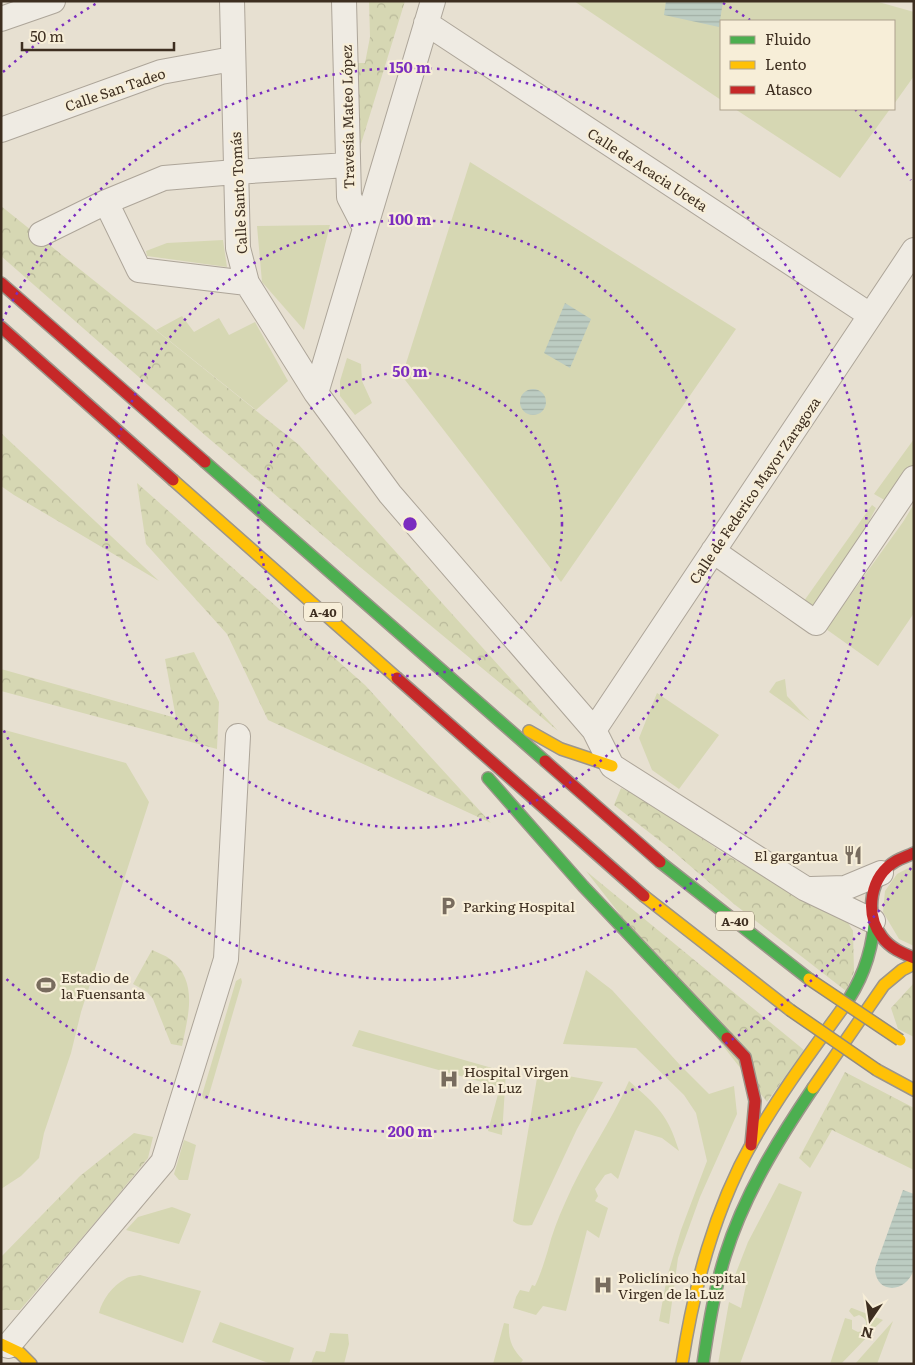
<svg xmlns="http://www.w3.org/2000/svg" width="915" height="1365" font-family="Literata,serif">
	<defs>
		<pattern id="forest-crowns" width="20" height="18" patternUnits="userSpaceOnUse" patternTransform="scale(1.25)"><rect width="20" height="18" fill="#d6d7b3"/><path d="M2 6a3 3 0 1 1 6 0M12 15a3 3 0 1 1 6 0" fill="none" stroke="#b9b99a"/></pattern>
		<pattern id="water-rules" width="6" height="5" patternUnits="userSpaceOnUse" patternTransform="scale(1.25)"><rect width="6" height="5" fill="#bcccc2"/><path d="M0 2.5h6" fill="none" stroke="#a2b0a6"/></pattern>
	</defs>
	<rect width="100%" height="100%" fill="#e7e0d1"/>
	<!-- green -->
	<path fill="#d6d7b3" d="M 574,1 L 875,1 L 914,12 L 914,76 L 894,104 L 894,21 L 721,21 L 721,100 Z
		M 735,109 L 890,109 L 840,178 Z
		M 470,162 L 736,329 L 561,582 L 402,376 Z
		M 330,225 L 304,330 L 262,282 L 257,226 Z
		M 223,240 L 227,267 L 147,256 L 146,251 L 167,243 Z
		M 182,316 L 194,332 L 219,318 L 229,335 L 255,322 L 288,381 L 256,410 L 156,330 Z
		M 347,358 L 361,364 L 362,381 L 372,403 L 355,415 L 340,396 L 340,381 Z
		M 914,439 L 914,475 L 888,502 L 874,494 Z
		M 914,504 L 914,613 L 878,666 L 826,629 L 903,522 Z
		M 872,505 L 876,508 L 868,523 L 883,536 L 821,623 L 799,608 Z
		M 785,679 L 787,696 L 810,721 L 769,692 L 776,682 Z
		M 657,693 L 719,735 L 679,789 L 652,770 L 639,738 Z
		M 1,729 L 126,763 L 149,802 L 81,1012 L 71,1053 L 44,1133 L 39,1158 L 21,1176 L 1,1189 Z
		M 914,865 L 914,946 L 899,939 L 883,912 L 885,891 L 897,874 Z
		M 586,970 L 612,990 L 680,1065 L 709,1094 L 734,1086 L 737,1114 L 700,1197 L 678,1258 L 669,1324 L 659,1321 L 667,1277 L 681,1230 L 707,1161 L 696,1113 L 684,1095 L 636,1048 L 563,1044 Z
		M 241,978 L 242,982 L 208,1098 L 204,1100 L 202,1095 L 236,981 Z
		M 359,1030 L 506,1072 L 502,1135 L 488,1131 L 500,1087 L 352,1046 Z
		M 544,1072 L 603,1082 L 577,1129 L 532,1225 C 524,1226 519,1226 513,1221 L 537,1078 L 540,1073 Z
		M 629,1081 C 657,1106 668,1114 679,1151 L 662,1138 L 635,1130 L 618,1179 L 611,1173 L 605,1175 L 595,1189 L 598,1196 L 595,1201 L 608,1208 L 599,1238 L 587,1230 L 566,1311 L 543,1306 L 536,1315 L 513,1308 L 516,1297 L 520,1290 L 529,1292 L 532,1285 L 535,1286 C 541,1273 544,1263 548,1250 C 552,1234 558,1218 565,1203 C 583,1160 611,1123 629,1081 Z
		M 184,1140 L 196,1145 L 188,1180 L 179,1180 L 174,1174 Z
		M 779,1183 L 802,1192 L 740,1364 L 718,1364 L 729,1302 L 741,1308 L 746,1285 L 734,1278 L 748,1242 Z
		M 172,1207 L 191,1214 L 179,1244 L 126,1230 L 138,1217 Z
		M 140,1275 L 201,1291 L 183,1343 L 99,1313 C 102,1300 112,1286 125,1279 C 129,1276 135,1276 140,1275 Z
		M 851,1308 L 852,1308 L 883,1320 L 870,1332 L 866,1329 C 867,1322 866,1318 859,1315 L 854,1317 L 849,1311 Z
		M 845,1318 L 852,1320 L 852,1329 L 858,1332 L 862,1331 L 868,1336 L 841,1364 L 830,1364 Z
		M 893,1321 L 877,1364 L 855,1364 Z
		M 220,1322 L 294,1348 L 289,1364 L 271,1364 L 212,1342 Z
		M 504,1323 L 509,1324 C 508,1339 512,1349 523,1360 L 520,1364 L 493,1364 Z
		M 330,1333 L 348,1334 L 349,1344 L 344,1364 L 311,1364 L 316,1351 L 325,1352 Z"/>
	<!-- forest -->
	<path fill="url(#forest-crowns)" d="M 369,1 L 405,1 L 360,147 L 354,63 L 365,63 L 370,37 Z
		M 1,206 L 299,445 L 558,731 L 360,567 L 206,436 L 1,256 Z
		M 1,433 L 159,581 L 14,495 L 1,486 Z
		M 137,483 L 365,685 L 491,823 L 268,720 L 227,634 L 146,544 Z
		M 194,652 L 219,702 L 217,749 L 1,691 L 1,669 L 176,718 L 165,659 Z
		M 621,788 L 652,802 L 720,851 L 790,892 L 847,921 L 853,931 L 854,972 L 846,991 L 734,904 L 673,851 L 614,805 Z
		M 586,871 L 804,1050 L 767,1102 Z
		M 152,950 C 158,953 165,955 170,959 C 199,981 188,1016 182,1046 L 171,1044 L 153,999 L 147,992 L 133,984 Z
		M 913,984 L 914,984 L 914,1037 L 898,1029 L 891,1008 Z
		M 845,1072 L 914,1108 L 914,1170 L 832,1130 L 810,1168 L 799,1158 Z
		M 134,1133 L 153,1137 L 148,1158 L 109,1206 L 20,1310 L 1,1310 L 1,1257 L 80,1176 Z"/>
	<!-- water -->
	<path fill="url(#water-rules)" d="M 666,1 L 723,1 L 719,27 L 664,15 Z
		M 565,303 L 591,319 L 570,368 L 544,353 Z
		M520 402a13 13 0 1 1 26 0a13 13 0 1 1-26 0Z
		M 903,1190 L 914,1194 C 914,1211 914,1228 914,1245 C 914,1252 915,1261 914,1268 C 908,1294 875,1295 875,1268 Z"/>
	<g fill="none" stroke-linecap="round" stroke-linejoin="round">
		<!-- street casing -->
		<g stroke="#ada599" stroke-width="26">
			<path id="street" d="M 232,1 L 238,248 L 247,283 L 316,393 L 390,494 L 594,730 L 612,766 L 806,889 L 873,921
				M 344,1 L 349,197 L 365,228
				M 1,19 L 53,1
				M 426,23 L 870,315
				M 1,130 L 161,72 L 232,59
				M 106,202 L 139,270 L 247,283
				M 41,234 L 106,202 L 164,178 L 235,172 L 348,165
				M 316,393 L 433,1
				M 713,551 L 816,623 L 914,478
				M 594,730 L 914,250
				M 811,889 L 845,888 L 881,873
				M 8,1346 L 163,1162 L 226,959 L 238,736"/>
		</g>
		<!-- fast casing -->
		<g stroke="#9c958a" stroke-width="14">
			<path id="fast" d="M 205,462 L 545,761
				M 488,778 L 583,886 L 727,1038
				M 660,862 L 809,979
				M 842,1009 C 861,983 871,957 874,925
				M 703,1364 C 708,1328 714,1291 725,1256 C 744,1195 778,1140 813,1088"/>
		</g>
		<!-- slow casing -->
		<g stroke="#9c958a" stroke-width="14">
			<path id="slow" d="M 173,480 L 397,678
				M 529,731 L 561,749 L 612,766
				M 644,896 L 790,1010
				M 877,1070 L 914,1090
				M 813,1088 L 884,985 L 902,970 L 914,964
				M 1,1344 L 20,1353 L 31,1364
				M 682,1364 C 694,1286 714,1210 753,1141 C 779,1095 811,1052 842,1009"/>
		</g>
		<!-- jam casing -->
		<g stroke="#9c958a" stroke-width="14">
			<path id="jam" d="M 1,283 L 205,462
				M 1,327 L 173,480
				M 397,678 L 644,896
				M 545,761 L 660,862
				M 914,853 C 908,856 901,858 896,861 C 870,876 864,913 882,937 C 890,948 902,953 914,958
				M 727,1038 L 745,1057 L 755,1101 L 751,1145"/>
		</g>
		<!-- street -->
		<use href="#street" stroke="#efebe3" stroke-width="24"/>
		<!-- fast -->
		<use href="#fast" stroke="#4caf50" stroke-width="11"/>
		<!-- slow -->
		<use href="#slow" stroke="#ffc107" stroke-width="11"/>
		<!-- jam -->
		<use href="#jam" stroke="#c62828" stroke-width="11"/>
		<!-- slow-bridge casing -->
		<g stroke="#928b80" stroke-width="14" stroke-linecap="butt">
			<path id="slow-bridge" d="M 809,979 L 900,1040
				M 790,1010 L 877,1070"/>
		</g>
		<!-- slow-bridge -->
		<use href="#slow-bridge" stroke="#ffc107" stroke-width="11"/>
	</g>
	<!-- distance rings -->
	<g fill="none" stroke="#7b2cbf" stroke-width="2.5" stroke-dasharray="2.5 5">
		<circle cx="410" cy="524" r="152"/>
		<circle cx="410" cy="524" r="304"/>
		<path d="M2 321A456 456 0 1 1 2 727"/>
		<path d="M911 868A608 608 0 0 1 3 976M3 72A608 608 0 0 1 97 3M723 3A608 608 0 0 1 750 20M855 109A608 608 0 0 1 911 180"/>
	</g>
	<!-- icons -->
	<defs>
		<g id="restaurant-bare" transform="scale(1.5)"><path d="M-5-6h1v4h1v-4h1v4h1v-4h1v5L-1.5 .5V6h-2V.5L-5-1ZM5-6V6H3V1.5H1.5Q1.5-4 5-6Z" fill="#786c5e" stroke="#f7eed8" stroke-width="2.5" paint-order="stroke"/></g>
		<g id="parking-bare" transform="scale(1.5)"><path d="M-3.5-5.5H1a3.5 3.5 0 0 1 0 7H-1V5.5H-3.5ZM-1-3.4V-.6H.8a1.4 1.4 0 0 0 0-2.8Z" fill="#786c5e" stroke="#f7eed8" stroke-width="2.5" paint-order="stroke"/></g>
		<g id="stadium-bare" transform="scale(1.5)"><path d="M0-5a6.5 5 0 1 0 0 10a6.5 5 0 1 0 0-10ZM-3.5-1.8h7v3.6h-7Z" fill="#786c5e" stroke="#f7eed8" stroke-width="2.5" paint-order="stroke"/></g>
		<g id="hospital-bare" transform="scale(1.5)"><path d="M-5-5h3v3.5h4V-5h3V5h-3V1.5h-4V5h-3Z" fill="#786c5e" stroke="#f7eed8" stroke-width="2.5" paint-order="stroke"/></g>
	</defs>
	<g fill-rule="evenodd">
		<use href="#restaurant-bare" x="853" y="855"/>
		<use href="#parking-bare" x="448" y="906"/>
		<use href="#stadium-bare" x="46" y="985"/>
		<use href="#hospital-bare" x="449" y="1079"/>
		<use href="#hospital-bare" x="603" y="1285"/>
	</g>
	<g text-anchor="middle" dominant-baseline="central" stroke-width="4.5" stroke-linejoin="round" paint-order="stroke">
		<!-- shield labels -->
		<g fill="#f7eed8" stroke="#756857" stroke-width="1">
			<rect x="304" y="602.5" width="38" height="19" rx="4"/>
			<rect x="716" y="911.5" width="38" height="19" rx="4"/>
		</g>
		<g font-size="12" font-weight="bold" fill="#3d2e20">
			<text x="323" y="612">A-40</text>
			<text x="735" y="921">A-40</text>
		</g>
		<!-- street labels -->
		<g font-size="14" fill="#3d2e20" stroke="#f7eed8">
			<text transform="translate(115 89) rotate(-19)">Calle San Tadeo</text>
			<text transform="translate(347 117) rotate(-91)">Travesía Mateo López</text>
			<text transform="translate(648 169) rotate(33)">Calle de Acacia Uceta</text>
			<text transform="translate(238 193) rotate(-93)">Calle Santo Tomás</text>
			<text transform="translate(754 490) rotate(-56)">Calle de Federico Mayor Zaragoza</text>
		</g>
		<!-- poi labels -->
		<g font-size="14" fill="#3d2e20" stroke="#f7eed8" text-anchor="start">
			<text x="838" y="855" text-anchor="end">El gargantua</text>
			<text x="463" y="906">Parking Hospital</text>
			<text x="61" y="977">Estadio de<tspan x="61" dy="16">la Fuensanta</tspan></text>
			<text x="464" y="1071">Hospital Virgen<tspan x="464" dy="16">de la Luz</tspan></text>
			<text x="618" y="1277">Policlínico hospital<tspan x="618" dy="16">Virgen de la Luz</tspan></text>
		</g>
	</g>
	<circle cx="410" cy="524" r="8" fill="#7b2cbf" stroke="#f7eed8" stroke-width="2.5"/>
	<g font-size="15" text-anchor="middle" font-weight="bold" fill="#7b2cbf" stroke="#f7eed8" stroke-width="4.5" stroke-linejoin="round" paint-order="stroke">
		<text x="410" y="73">150 m</text>
		<text x="410" y="225">100 m</text>
		<text x="410" y="377">50 m</text>
		<text x="410" y="1137">200 m</text>
	</g>
	<!-- border -->
	<rect width="915" height="1365" fill="none" stroke="#3d2e20" stroke-width="5"/>
	<!-- legend -->
	<rect x="720" y="20" width="175" height="90" fill="#f7eed8" stroke="#ada18e"/>
	<rect x="730" y="36" width="25" height="8" fill="#4caf50" stroke="#ada18e"/>
	<text x="765" y="45" font-size="15" fill="#3d2e20">Fluido</text>
	<rect x="730" y="61" width="25" height="8" fill="#ffc107" stroke="#ada18e"/>
	<text x="765" y="70" font-size="15" fill="#3d2e20">Lento</text>
	<rect x="730" y="86" width="25" height="8" fill="#c62828" stroke="#ada18e"/>
	<text x="765" y="95" font-size="15" fill="#3d2e20">Atasco</text>
	<!-- north arrow -->
	<g transform="translate(870 1320) rotate(193)" stroke="#f7eed8" stroke-width="4" paint-order="stroke">
	<path d="M0-4L9 19L0 12L-9 19Z" fill="#3d2e20"/>
	<text y="-8" font-size="14" font-weight="bold" text-anchor="middle" fill="#3d2e20">N</text>
	</g>
	<!-- scale -->
	<path d="M22 42v8h152v-8" fill="none" stroke="#3d2e20" stroke-width="2.5"/>
	<text x="30" y="42" font-size="15" fill="#3d2e20" stroke="#f7eed8" stroke-width="4" paint-order="stroke">50 m</text>
</svg>
